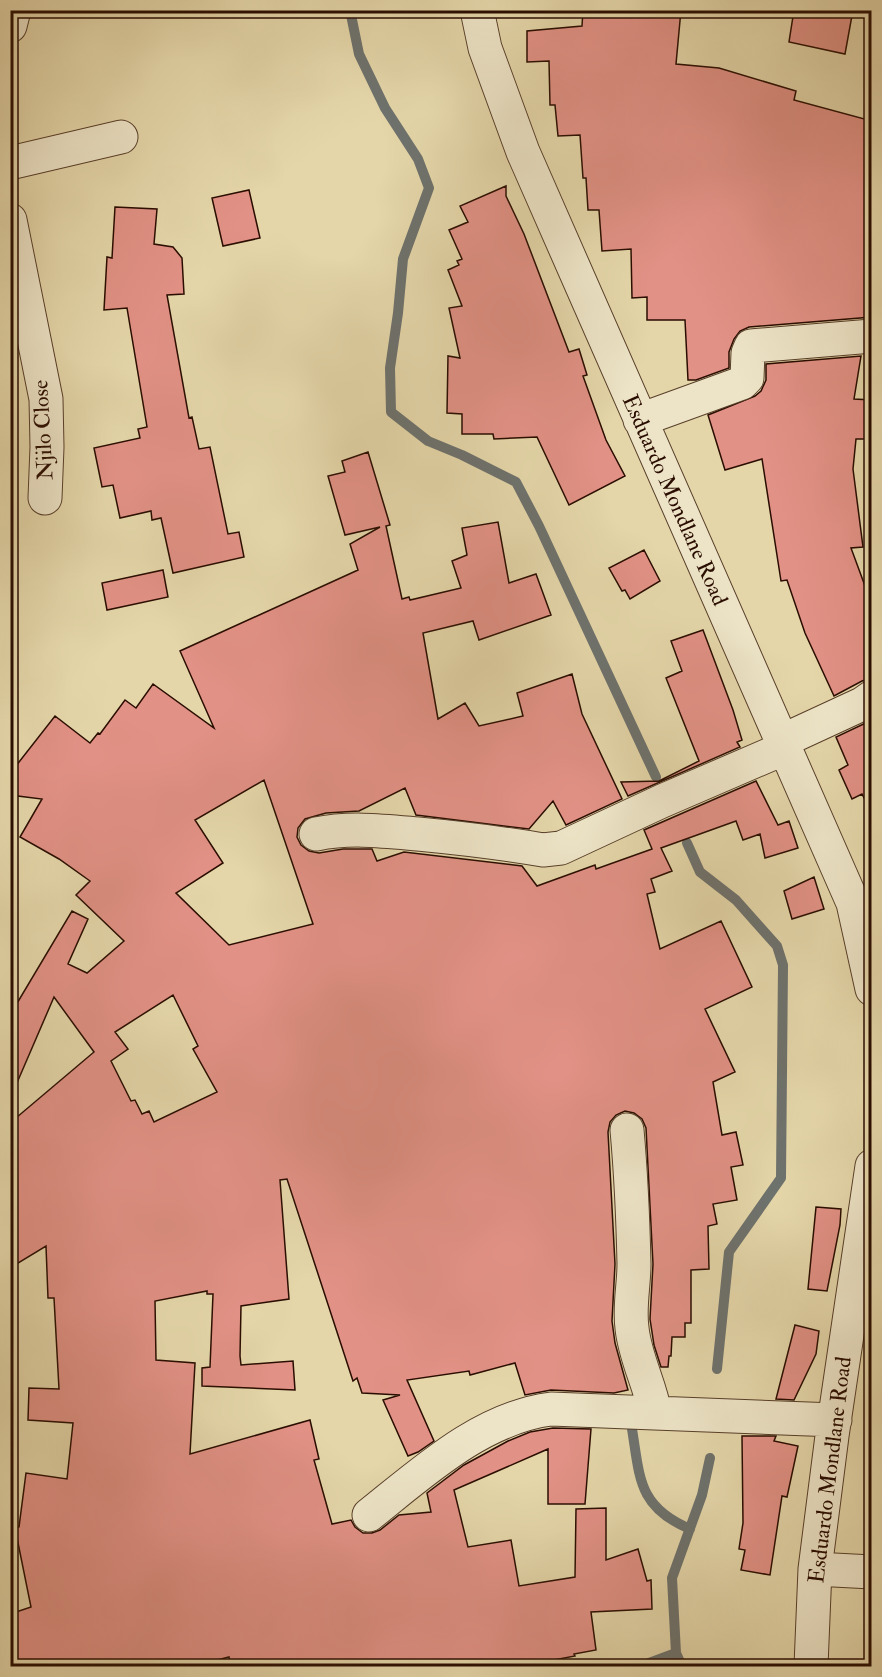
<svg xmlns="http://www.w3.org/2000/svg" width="882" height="1677" font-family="'IM FELL Double Pica',serif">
	<rect width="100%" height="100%" fill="#e4d6a9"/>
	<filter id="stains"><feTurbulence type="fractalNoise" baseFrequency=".00333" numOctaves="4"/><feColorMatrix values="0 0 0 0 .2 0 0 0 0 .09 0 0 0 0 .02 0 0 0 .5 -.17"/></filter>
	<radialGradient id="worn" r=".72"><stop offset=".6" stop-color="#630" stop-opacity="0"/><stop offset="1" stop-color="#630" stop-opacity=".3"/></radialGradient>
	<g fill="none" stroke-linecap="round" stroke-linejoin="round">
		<!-- stream -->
		<path stroke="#6e726d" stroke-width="10" d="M 350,10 L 359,54 L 385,108 L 418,159 L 429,188 L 403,259 L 398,313 L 390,368 L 391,412 L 428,441 L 462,455 L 516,482 L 539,526 L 656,777
			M 687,843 L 700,872 L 736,900 L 777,946 L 783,965 L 781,1178 L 729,1252 L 717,1369
			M 632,1429 C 640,1478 638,1507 690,1529
			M 641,1666 L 676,1653
			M 682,1666 L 676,1653 L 672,1578 L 702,1495 L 710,1458"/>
	</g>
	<!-- building -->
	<path fill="#e19185" stroke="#2a0d00" stroke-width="1.5" fill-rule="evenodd" d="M 583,10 L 681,10 L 676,64 L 719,68 L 796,91 L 794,100 L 872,121 L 872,317 L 749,327 L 740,331 L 734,339 L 729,352 L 729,368 L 696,380 L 688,380 L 685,320 L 647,320 L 647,297 L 632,298 L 631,249 L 602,251 L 599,210 L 588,210 L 586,178 L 583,178 L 580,135 L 558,136 L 555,105 L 550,105 L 549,61 L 527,62 L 527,31 L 582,26 Z
		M 794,10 L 853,10 L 845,54 L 789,42 Z
		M 506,186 L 506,196 L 524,234 L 569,352 L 579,349 L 587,375 L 583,376 L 606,440 L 625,476 L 569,505 L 537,437 L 494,439 L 493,434 L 462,434 L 462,414 L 447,413 L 448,356 L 460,358 L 449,308 L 462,306 L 448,270 L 459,265 L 457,261 L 462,259 L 449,230 L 468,222 L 460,206 Z
		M 249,190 L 260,238 L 223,246 L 212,198 Z
		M 115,207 L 157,209 L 154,244 L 173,247 L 182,258 L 184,294 L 167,295 L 189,418 L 192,417 L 199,449 L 210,447 L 228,534 L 239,532 L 244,557 L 173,573 L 161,518 L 152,520 L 151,511 L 120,518 L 113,485 L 102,487 L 94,448 L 140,438 L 138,429 L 147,427 L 127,308 L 104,310 L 107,257 L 112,258 Z
		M 861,356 L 854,399 L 872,400 L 872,439 L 856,439 L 853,469 L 863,547 L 851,548 L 872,605 L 872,678 L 862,681 L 834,696 L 805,633 L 787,580 L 781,581 L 762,459 L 725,470 L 708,415 L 755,396 L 761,391 L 766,380 L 766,364 Z
		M 368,452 L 390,525 L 386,526 L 402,599 L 409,597 L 410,600 L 461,588 L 452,561 L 467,555 L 462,528 L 498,522 L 509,583 L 536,574 L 551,615 L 479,640 L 473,621 L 423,633 L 438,719 L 465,703 L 479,726 L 523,716 L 517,693 L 572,674 L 582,714 L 622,799 L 566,825 L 553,801 L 529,829 L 416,815 L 405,788 L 359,811 L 326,813 L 305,819 L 298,828 L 297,837 L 301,845 L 309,851 L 319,853 L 343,849 L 372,849 L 377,861 L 404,852 L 522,866 L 537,886 L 595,865 L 596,869 L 652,849 L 644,830 L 756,781 L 778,825 L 789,821 L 798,848 L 765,858 L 760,834 L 743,840 L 736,821 L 661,848 L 672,871 L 651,879 L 655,892 L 647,894 L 660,949 L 721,921 L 752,987 L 705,1009 L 735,1072 L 713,1082 L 722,1135 L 736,1132 L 743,1165 L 731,1167 L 737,1200 L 713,1204 L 717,1224 L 708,1226 L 709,1269 L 691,1270 L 691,1323 L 685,1323 L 685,1337 L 672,1337 L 671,1356 L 669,1356 L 668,1367 L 661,1367 L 654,1345 L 650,1319 L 653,1264 L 646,1128 L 642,1119 L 634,1113 L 625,1111 L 616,1115 L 610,1122 L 608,1132 L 615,1264 L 612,1321 L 615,1343 L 628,1390 L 614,1393 L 551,1390 L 525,1395 L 515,1363 L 470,1375 L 469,1371 L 407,1380 L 434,1441 L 418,1452 L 408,1456 L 383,1400 L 400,1395 L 362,1393 L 357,1378 L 353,1381 L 287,1179 L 280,1180 L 289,1299 L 241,1306 L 240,1356 L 241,1365 L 293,1361 L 295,1390 L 202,1386 L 202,1368 L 210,1367 L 213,1294 L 207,1294 L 207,1291 L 155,1301 L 156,1360 L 195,1363 L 190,1454 L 310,1420 L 319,1459 L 314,1460 L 332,1524 L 351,1520 L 355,1527 L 363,1533 L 372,1533 L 380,1530 L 399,1515 L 431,1512 L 427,1493 L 464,1465 L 508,1441 L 530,1432 L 553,1428 L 591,1429 L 585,1504 L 548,1504 L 548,1449 L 454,1490 L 468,1547 L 511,1540 L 519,1586 L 575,1577 L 576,1509 L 606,1508 L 606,1560 L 638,1549 L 647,1581 L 651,1580 L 652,1609 L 591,1612 L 596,1650 L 574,1654 L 575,1656 L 522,1666 L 231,1666 L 229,1657 L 194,1666 L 20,1666 L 10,1640 L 10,1614 L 31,1607 L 15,1528 L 19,1527 L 26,1473 L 67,1479 L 73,1423 L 28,1420 L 29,1388 L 59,1389 L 54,1298 L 48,1298 L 46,1246 L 10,1268 L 10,1123 L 94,1052 L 54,997 L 10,1099 L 10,1015 L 72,911 L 88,919 L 68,964 L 87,973 L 124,941 L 76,895 L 90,881 L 59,859 L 20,837 L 42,799 L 10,795 L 12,771 L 55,716 L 90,743 L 98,733 L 100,734 L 125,700 L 136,708 L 153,684 L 214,728 L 180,651 L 358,570 L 350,544 L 380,527 L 345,535 L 328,476 L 345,472 L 342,461 ZM 264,780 L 313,924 L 229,945 L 176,893 L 223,863 L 195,820 ZM 173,995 L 198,1046 L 193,1049 L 217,1092 L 154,1122 L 149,1111 L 142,1114 L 135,1100 L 131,1101 L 111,1061 L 128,1049 L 115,1032 Z
		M 644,550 L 660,581 L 630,599 L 625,590 L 622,591 L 609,568 Z
		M 163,570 L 168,597 L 107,610 L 102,583 Z
		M 703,630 L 733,710 L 742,740 L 737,742 L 740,747 L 628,796 L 621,782 L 659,781 L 699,761 L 666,678 L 682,671 L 671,641 Z
		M 872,720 L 872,814 L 862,794 L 852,799 L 839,770 L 848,765 L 836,737 Z
		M 814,877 L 824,909 L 792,919 L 784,891 Z
		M 816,1207 L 841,1209 L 840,1225 L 827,1291 L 808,1289 Z
		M 795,1325 L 819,1331 L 816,1354 L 794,1400 L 776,1399 Z
		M 742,1436 L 776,1436 L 774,1441 L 798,1446 L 787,1497 L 782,1496 L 770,1575 L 741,1570 L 745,1550 L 739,1549 L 743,1523 Z"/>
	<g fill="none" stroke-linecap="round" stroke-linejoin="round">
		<!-- minor casing -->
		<g stroke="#583f2a" stroke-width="35">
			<path id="minor" d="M 477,10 L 485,48 L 523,152 L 853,903 L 872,989
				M 10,26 L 14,10
				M 10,163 L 121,137
				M 10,220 L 46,399 L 47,447 L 45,498
				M 640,420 L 742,383 L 747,378 L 748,353 L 751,346 L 872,336
				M 782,741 L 862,704 L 872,697
				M 316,834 C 350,827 384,831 418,834 C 460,838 502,843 543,850 L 561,848 L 662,801 L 785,748
				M 627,1130 C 631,1174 633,1219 634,1264 C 634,1285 629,1307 632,1328 C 635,1358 650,1384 655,1413
				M 369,1515 C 423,1472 481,1418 551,1409 L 835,1420
				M 815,1569 L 872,1572
				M 811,1666 L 815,1569 L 832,1436 L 872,1166"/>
		</g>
		<!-- minor -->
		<use href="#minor" stroke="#ede4c7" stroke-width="33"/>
	</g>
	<g text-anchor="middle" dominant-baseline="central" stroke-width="4.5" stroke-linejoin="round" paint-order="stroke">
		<!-- street labels -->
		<g font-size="22" fill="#2a0d00" stroke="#ede4c7">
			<text transform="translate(43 430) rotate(-93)">Njilo Close</text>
			<text transform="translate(675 500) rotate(66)">Esduardo Mondlane Road</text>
			<text transform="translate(830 1470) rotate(-83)">Esduardo Mondlane Road</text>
		</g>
	</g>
	<!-- margin -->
	<rect width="882" height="1677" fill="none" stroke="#e4d6a9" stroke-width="36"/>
	<rect x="12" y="12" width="858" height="1653" fill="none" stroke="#2a0d00" stroke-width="3"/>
	<rect x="18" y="18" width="846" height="1641" fill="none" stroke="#2a0d00" stroke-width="1.5"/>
	<rect width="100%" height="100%" filter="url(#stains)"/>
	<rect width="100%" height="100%" fill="url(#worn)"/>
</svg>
